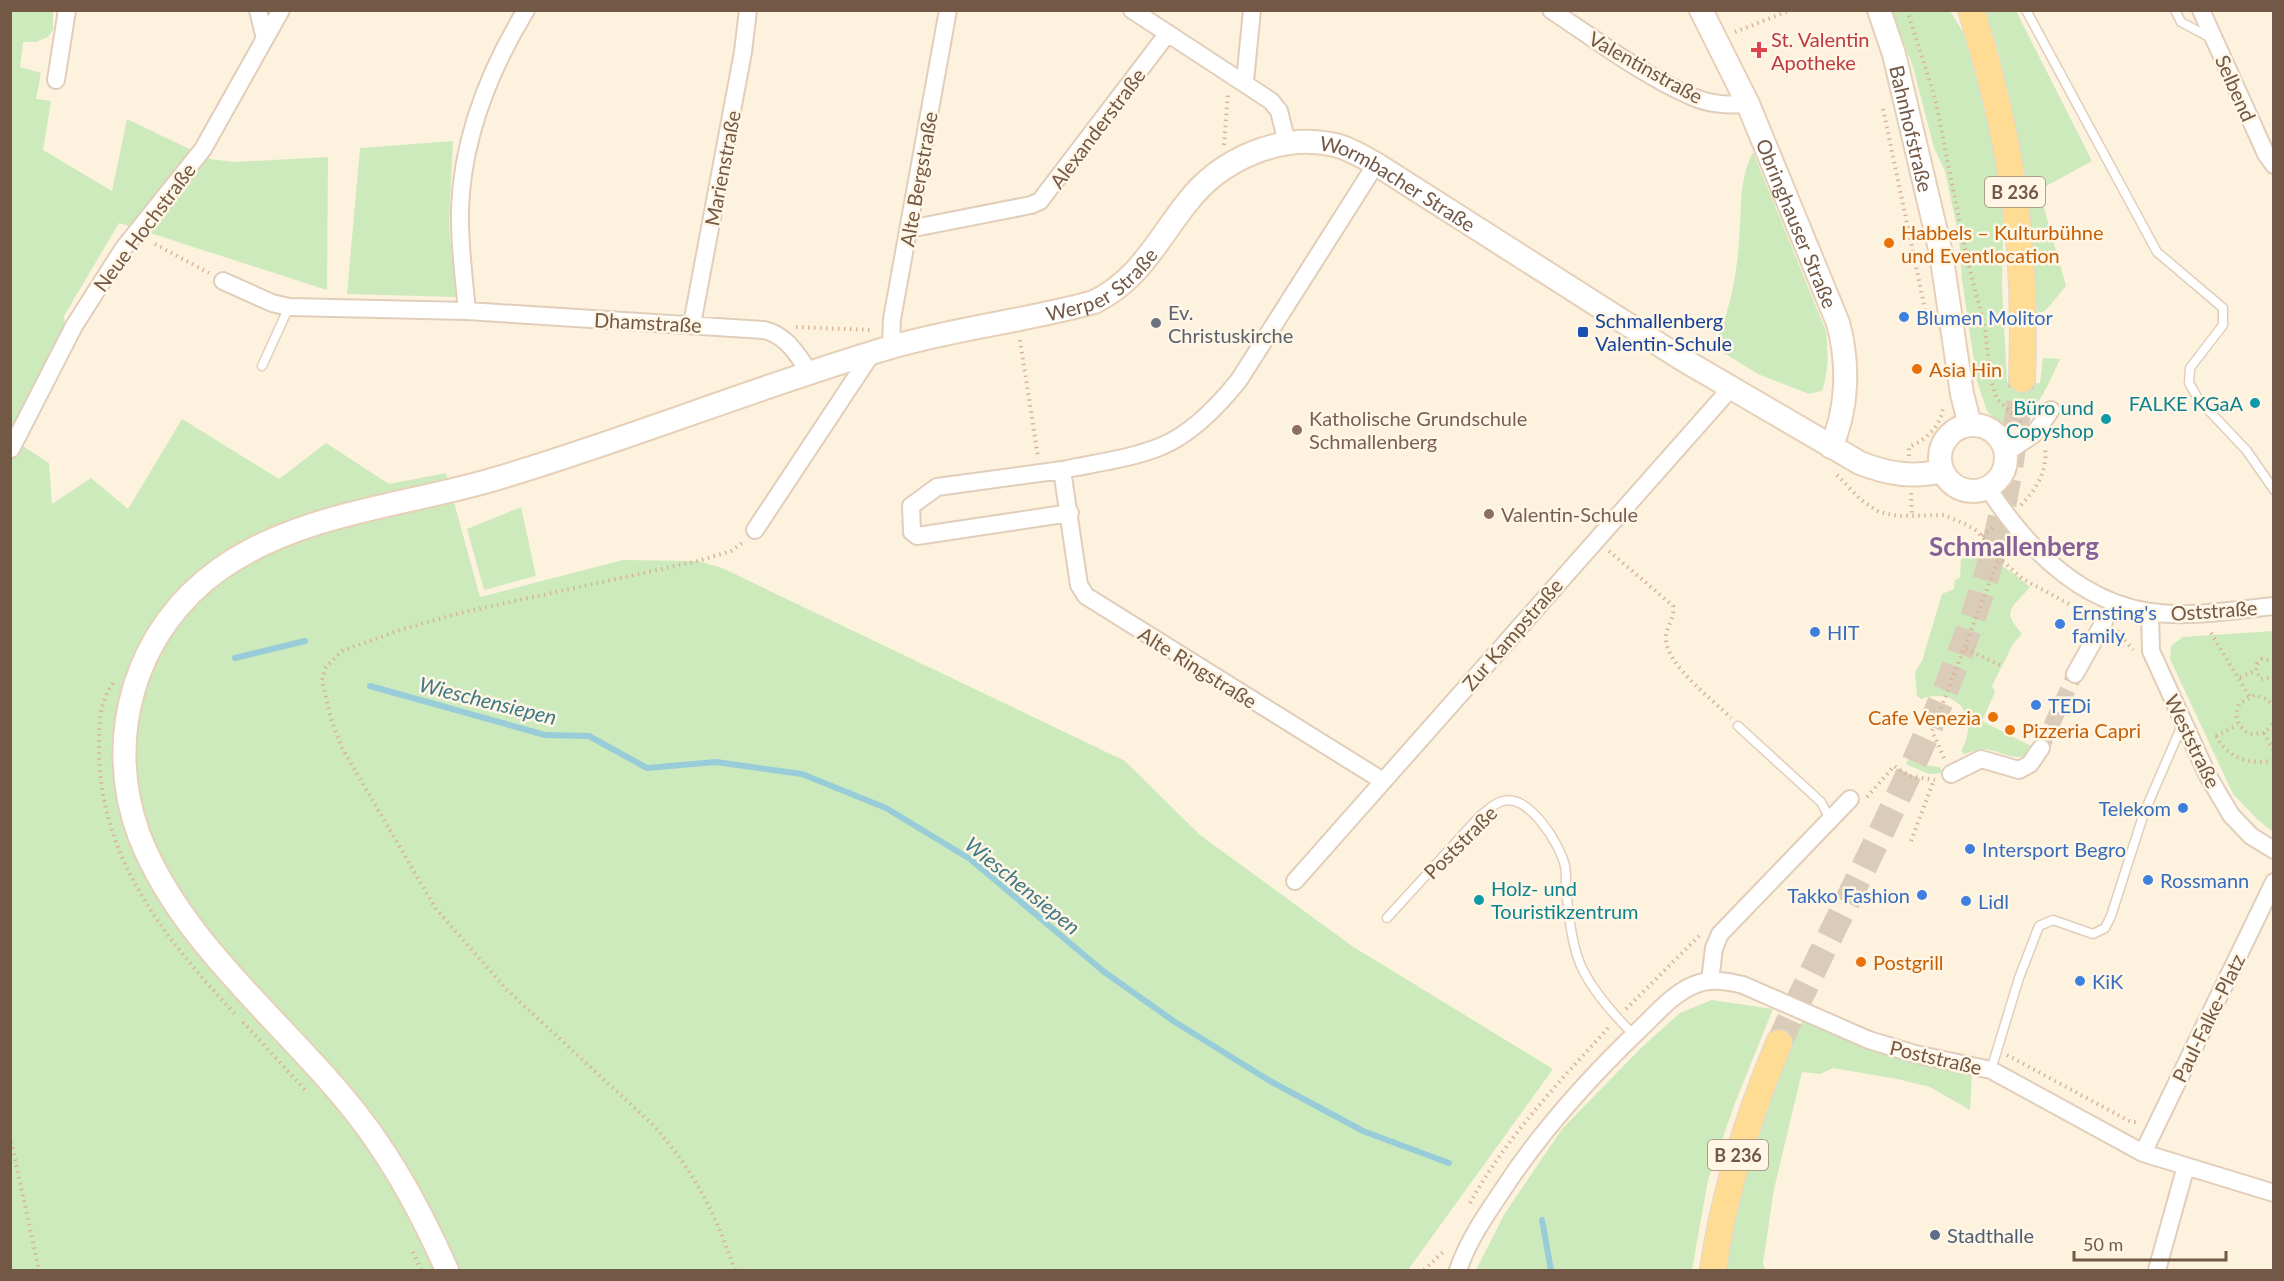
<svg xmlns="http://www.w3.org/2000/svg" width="2284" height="1281" font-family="Lato,sans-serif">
	<rect width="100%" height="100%" fill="#fdf2de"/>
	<!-- green -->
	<path fill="#cdeabd" d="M 10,11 L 53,11 L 53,29 L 48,37 L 36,42 L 23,42 L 20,67 L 41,73 L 36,99 L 51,101 L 43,150 L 112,191 L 127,119 L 210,159 L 235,162 L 328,157 L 327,290 L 119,223 L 64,316 L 69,349 L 21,445 L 49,463 L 52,504 L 91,478 L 128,509 L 182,419 L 279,479 L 326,443 L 389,484 L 446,473 L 480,597 L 623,560 L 698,561 L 722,568 L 1125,761 L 1200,835 L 1352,946 L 1553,1069 L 1408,1270 L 11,1270 Z
		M 1892,11 L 1950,11 L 1963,32 L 1988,117 L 2004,204 L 2002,285 L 2007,382 L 2040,383 L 2043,358 L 2060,359 C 2046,389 2039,411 2009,426 L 1998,422 L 1987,411 L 1977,381 L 1962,280 L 1959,237 L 1945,171 L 1934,148 L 1913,67 Z
		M 1986,11 L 2016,11 L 2092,161 L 2039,190 L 2066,286 L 2045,311 L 2037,313 L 2028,187 L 1999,54 Z
		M 453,141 L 449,224 L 456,297 L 347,294 L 360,148 Z
		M 1753,152 L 1826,331 C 1828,352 1829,370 1822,391 L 1809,394 L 1758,374 L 1714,347 C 1729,314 1736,279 1739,243 C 1742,210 1738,182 1753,152 Z
		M 521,507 L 536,576 L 484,590 L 467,529 Z
		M 1965,557 C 1994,557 2009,569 2030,587 C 2011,610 2001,609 2022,634 L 2013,644 L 1992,686 L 1995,692 L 1982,721 L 2031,746 L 2030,754 C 2013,763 1999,749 1982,749 C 1976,749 1969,753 1964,754 L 1961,751 C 1980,718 1958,686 1921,699 L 1917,696 L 1915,672 L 1922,661 L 1942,594 L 1954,589 L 1955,580 L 1960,578 L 1961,559 Z
		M 2273,631 L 2274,631 L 2273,832 L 2257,819 L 2233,794 L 2170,659 L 2171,646 L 2183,637 Z
		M 1909,759 L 1921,765 L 1940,767 L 1942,773 L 1929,774 L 1906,764 Z
		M 1712,1000 L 1773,1009 L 1735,1103 L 1708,1180 L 1692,1270 L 1476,1270 L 1505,1213 L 1562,1129 L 1642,1047 L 1680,1013 Z
		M 1803,1019 L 1972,1073 L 1970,1110 L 1930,1087 L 1897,1079 L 1833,1068 L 1820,1074 L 1802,1072 L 1774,1189 L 1763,1263 L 1765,1270 L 1720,1270 L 1731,1208 L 1782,1061 Z"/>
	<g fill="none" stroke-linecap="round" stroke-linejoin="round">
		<!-- stream -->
		<path stroke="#98ccd9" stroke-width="6" d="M 235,658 L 305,641
			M 370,686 L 545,735 L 589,736 L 647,768 L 716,762 L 802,774 L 886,808 L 970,859 L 1103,971 L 1175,1022 L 1270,1081 L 1363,1131 L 1449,1163
			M 1542,1220 L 1551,1270"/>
		<!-- street-tunnel -->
		<path stroke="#daccb8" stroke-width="16" stroke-dasharray="16 8" stroke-linecap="butt" d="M 2041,748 L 2075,674"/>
		<!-- primary-tunnel -->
		<path stroke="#daccb8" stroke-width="26" stroke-dasharray="26 13" stroke-linecap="butt" d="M 1779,1043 C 1848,891 1934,744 1984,584 C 2004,517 2014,449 2022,379"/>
		<!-- lane casing -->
		<g stroke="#e1ceba" stroke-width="11">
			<path id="lane" d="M 2026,10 L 2157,252 L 2223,308 L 2223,325 L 2190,368 L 2189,383 L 2199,400 L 2247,451 L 2274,490
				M 2175,10 L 2181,22 L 2211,38
				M 262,366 L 289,307
				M 1738,726 L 1821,802 L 1831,821
				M 1387,918 L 1480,816 C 1487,811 1494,803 1503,801 C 1529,794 1560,844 1565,866 C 1567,876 1565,888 1567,898 C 1569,920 1572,945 1581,966 C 1593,992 1614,1015 1634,1035
				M 1991,1070 L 2019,978 L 2039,926 L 2053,920 L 2093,934 L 2105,928 L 2111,916 L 2144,813 L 2183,723"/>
		</g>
		<!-- street casing -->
		<g stroke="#e1ceba" stroke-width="20">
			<path id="street" d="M 258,10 L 265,39
				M 1132,10 L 1271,101 L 1279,111 L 1287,143
				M 1551,10 C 1595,39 1645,77 1693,97 C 1711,105 1729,105 1748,104
				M 2201,10 L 2266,154 L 2274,165
				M 56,80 L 67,10
				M 1245,81 L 1252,10
				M 1376,164 L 1239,380 C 1219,405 1193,433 1162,446 C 1131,459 1094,463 1062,470 L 1079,585 L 1086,596 L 1383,781
				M 909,229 L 1031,205 L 1040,201 L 1168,33
				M 223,281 L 272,303 L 289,307 L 467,311 L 764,330 C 788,336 797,355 810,373
				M 467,311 C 464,278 459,243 460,210 C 462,139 489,71 526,10
				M 692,324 L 743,52 L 748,10
				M 891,347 L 892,319 L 948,10
				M 11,449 L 74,326 L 123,249 L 203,149 L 281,10
				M 2006,453 L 2034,434 L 2051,410
				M 1062,470 L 937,487 L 911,506 L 912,532 L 917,536 L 1070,513
				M 1988,488 C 2026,547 2078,601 2150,612 C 2191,618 2233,610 2274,606
				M 755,530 L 872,353
				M 2150,612 L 2151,651 L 2208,776 L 2231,815 L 2251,836 L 2274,850
				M 2075,674 L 2104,622
				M 1951,774 L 1981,759 L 2019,770 L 2030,764 L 2041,748
				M 1295,881 L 1731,388
				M 1710,981 L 1714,948 L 1720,934 L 1850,799
				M 2143,1153 L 2274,882
				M 1458,1270 C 1468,1241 1485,1216 1502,1191 C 1541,1131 1587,1080 1638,1031 C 1655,1015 1672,994 1694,985 C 1710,978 1727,981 1743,985 L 1869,1040 L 1915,1054 L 1991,1070 L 2143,1153 L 2274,1193
				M 2157,1270 L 2186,1166"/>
		</g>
		<!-- secondary casing -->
		<g stroke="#e6d0b8" stroke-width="26">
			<g id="secondary">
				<path id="s1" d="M 1701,10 L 1748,104 L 1838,323 C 1849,363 1848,409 1831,447"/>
				<path id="s2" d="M 1879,10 L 1894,54 L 1941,253 L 1962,394 L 1970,425"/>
				<circle cx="1973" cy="458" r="33"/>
				<path id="s3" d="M 447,1270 C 418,1205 385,1145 338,1091 C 269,1010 178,936 139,835 C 103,738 135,629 220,569 C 299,513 404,506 495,479 C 627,440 756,387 888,348 C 955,328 1026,321 1094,302 C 1139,280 1157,241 1186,204 C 1219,160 1280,132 1335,145 C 1349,148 1363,157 1376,164 L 1682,359 L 1860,463 C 1888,474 1913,478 1942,471"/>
			</g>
		</g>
		<!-- primary casing -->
		<g stroke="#ddd7d2" stroke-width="28">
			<path id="primary" d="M 1971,10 C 2012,140 2027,243 2022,379
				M 1713,1270 C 1724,1191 1748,1117 1779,1043"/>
		</g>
		<!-- path -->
		<path stroke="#d8b498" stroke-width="4" stroke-dasharray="1.5 4.5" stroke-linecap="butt" d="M 1907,10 L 1935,98 L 1967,259 L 1985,328 L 1991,381 L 1997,399 L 2022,423
			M 1735,32 L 1791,10
			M 1883,109 L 1927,319
			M 1224,145 L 1228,93
			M 155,244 L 209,273
			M 796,327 L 872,330
			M 1020,340 L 1038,457
			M 1909,456 L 1909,447 C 1926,440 1941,426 1943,407
			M 1837,475 L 1861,500 L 1879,512 L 1898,516 L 1944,515 L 1965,524 L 1977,531 L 1999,558 L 2023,579 L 2089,615
			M 1911,493 L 1912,516
			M 2021,505 C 2036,490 2048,470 2045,448
			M 1982,536 L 1994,526
			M 1609,551 L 1673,606 C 1675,619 1666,626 1666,638 C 1665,664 1713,700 1731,718
			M 2117,631 L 2133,650
			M 2211,633 L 2249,696
			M 1966,649 L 2004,667
			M 2274,662 L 2262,659 L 2257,664 L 2256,671 L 2261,679 L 2274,677
			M 2240,677 L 2255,671
			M 113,683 C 99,703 99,725 99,749 C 99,857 165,939 236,1015
			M 2274,707 L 2267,699 L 2255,695 L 2240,703 C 2233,716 2237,727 2250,734 L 2264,733 L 2274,723
			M 2264,733 L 2274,751
			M 2216,736 C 2228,758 2250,766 2274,760
			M 2216,736 L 2238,725
			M 1944,758 L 1932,731 L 1999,558
			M 1867,797 L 1894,766 L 1910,776 L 1935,780
			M 1911,841 L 1934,780
			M 1626,1009 L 1699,936
			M 243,1022 L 307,1092
			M 2007,1055 L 2131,1122 L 2139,1122
			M 10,1136 L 39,1270
			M 1470,1203 C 1506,1138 1558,1083 1608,1028
			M 413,1252 L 421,1270
			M 735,1270 C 714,1211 695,1172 653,1125 L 507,990 L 436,909 L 342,748 L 331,719 L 322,680 L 326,667 L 342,651 L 403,629 L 460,613 L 698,561 L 731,551 L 745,541
			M 1424,1270 L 1444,1251"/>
		<!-- lane -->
		<use href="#lane" stroke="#fff" stroke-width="8"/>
		<!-- street -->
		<use href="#street" stroke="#fff" stroke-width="16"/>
		<!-- secondary -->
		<use href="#secondary" stroke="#fff" stroke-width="22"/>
		<!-- primary -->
		<use href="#primary" stroke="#ffdc93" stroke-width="26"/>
	</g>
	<!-- markers -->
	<path fill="#e0444e" stroke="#fff6e5" stroke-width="2" d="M1756 41h6v6h6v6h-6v6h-6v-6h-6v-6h6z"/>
	<g fill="#e8710a" stroke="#fff6e5" stroke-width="2">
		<circle cx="1889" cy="243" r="6"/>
		<circle cx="1917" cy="369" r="6"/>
		<circle cx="1993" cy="717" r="6"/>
		<circle cx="2010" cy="730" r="6"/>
		<circle cx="1861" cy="962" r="6"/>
	</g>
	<g fill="#3f7fe0" stroke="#fff6e5" stroke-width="2">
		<circle cx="1904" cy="317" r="6"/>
		<circle cx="2060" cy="624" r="6"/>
		<circle cx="1815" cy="632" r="6"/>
		<circle cx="2036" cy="705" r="6"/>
		<circle cx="2183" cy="808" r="6"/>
		<circle cx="1970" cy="849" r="6"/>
		<circle cx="2148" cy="880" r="6"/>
		<circle cx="1922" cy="895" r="6"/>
		<circle cx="1966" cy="901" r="6"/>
		<circle cx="2080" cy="981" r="6"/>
	</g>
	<circle fill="#6b7280" stroke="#fff6e5" stroke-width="2" cx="1156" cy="323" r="6"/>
	<rect fill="#1a4fb4" stroke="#fff6e5" stroke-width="2" x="1577" y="326" width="12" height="12" rx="3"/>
	<g fill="#0f9aa8" stroke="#fff6e5" stroke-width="2">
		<circle cx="2255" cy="403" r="6"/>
		<circle cx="2106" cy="419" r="6"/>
		<circle cx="1479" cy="900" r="6"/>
	</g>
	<g fill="#8d6e63" stroke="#fff6e5" stroke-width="2">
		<circle cx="1297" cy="430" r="6"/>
		<circle cx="1489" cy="514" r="6"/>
	</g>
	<circle fill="#5c6f8a" stroke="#fff6e5" stroke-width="2" cx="1935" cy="1235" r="6"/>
	<g text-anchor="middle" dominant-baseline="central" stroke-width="5" stroke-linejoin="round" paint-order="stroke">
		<!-- shield labels -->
		<g fill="#fff6e5" stroke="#9d8775" stroke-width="1.5">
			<rect x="1985" y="177" width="60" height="30" rx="4.5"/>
			<rect x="1708" y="1140" width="60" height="30" rx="4.5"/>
		</g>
		<g font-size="18" font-weight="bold" fill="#735845">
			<text x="2015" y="192">B 236</text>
			<text x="1738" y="1155">B 236</text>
		</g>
		<!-- health labels -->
		<g font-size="20" fill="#be3a42" stroke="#fff6e5" text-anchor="start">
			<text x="1771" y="39">St. Valentin<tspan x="1771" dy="23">Apotheke</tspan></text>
		</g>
		<!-- street labels -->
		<g font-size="20" fill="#735845" stroke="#fff6e5">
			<text transform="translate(1646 67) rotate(29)">Valentinstraße</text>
			<text transform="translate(2236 88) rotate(66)">Selbend</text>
			<text transform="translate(1097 128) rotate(-53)">Alexanderstraße</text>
			<text stroke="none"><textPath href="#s2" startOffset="123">Bahnhofstraße</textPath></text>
			<text transform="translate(722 168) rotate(-79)">Marienstraße</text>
			<text transform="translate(918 179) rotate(-80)">Alte Bergstraße</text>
			<text stroke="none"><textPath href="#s3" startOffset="2130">Wormbacher Straße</textPath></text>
			<text stroke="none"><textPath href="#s1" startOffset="234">Obringhauser Straße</textPath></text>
			<text transform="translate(144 227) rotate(-53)">Neue Hochstraße</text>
			<text stroke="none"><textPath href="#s3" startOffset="1767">Werper Straße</textPath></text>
			<text transform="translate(648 322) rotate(3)">Dhamstraße</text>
			<text transform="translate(2214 610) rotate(-4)">Oststraße</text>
			<text transform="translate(1512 634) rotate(-49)">Zur Kampstraße</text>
			<text transform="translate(1198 667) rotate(32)">Alte Ringstraße</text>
			<text transform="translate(2193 741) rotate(64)">Weststraße</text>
			<text transform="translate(1460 842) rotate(-45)">Poststraße</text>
			<text transform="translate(2208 1018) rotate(-64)">Paul-Falke-Platz</text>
			<text transform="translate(1936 1057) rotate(13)">Poststraße</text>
		</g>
		<!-- food labels -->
		<g font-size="20" fill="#c56008" stroke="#fff6e5" text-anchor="start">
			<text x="1901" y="232">Habbels – Kulturbühne<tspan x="1901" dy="23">und Eventlocation</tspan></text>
			<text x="1929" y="369">Asia Hin</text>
			<text x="1981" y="717" text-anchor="end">Cafe Venezia</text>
			<text x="2022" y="730">Pizzeria Capri</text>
			<text x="1873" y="962">Postgrill</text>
		</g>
		<!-- worship labels -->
		<g font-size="20" fill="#5b616d" stroke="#fff6e5" text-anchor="start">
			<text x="1168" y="312">Ev.<tspan x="1168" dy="23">Christuskirche</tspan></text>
		</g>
		<!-- shop labels -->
		<g font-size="20" fill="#366cbe" stroke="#fff6e5" text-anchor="start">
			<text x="1916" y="317">Blumen Molitor</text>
			<text x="2072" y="612">Ernsting's<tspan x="2072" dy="23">family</tspan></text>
			<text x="1827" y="632">HIT</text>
			<text x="2048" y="705">TEDi</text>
			<text x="2171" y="808" text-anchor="end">Telekom</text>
			<text x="1982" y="849">Intersport Begro</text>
			<text x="2160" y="880">Rossmann</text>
			<text x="1910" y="895" text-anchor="end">Takko Fashion</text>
			<text x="1978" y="901">Lidl</text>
			<text x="2092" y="981">KiK</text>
		</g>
		<!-- transit labels -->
		<g font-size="20" fill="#164399" stroke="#fff6e5" text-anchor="start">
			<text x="1595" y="320">Schmallenberg<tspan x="1595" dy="23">Valentin-Schule</tspan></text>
		</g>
		<!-- culture labels -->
		<g font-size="20" fill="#0d838f" stroke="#fff6e5" text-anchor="end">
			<text x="2243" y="403">FALKE KGaA</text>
			<text x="2094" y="407">Büro und<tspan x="2094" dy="23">Copyshop</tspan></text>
			<text x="1491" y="888" text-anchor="start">Holz- und<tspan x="1491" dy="23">Touristikzentrum</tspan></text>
		</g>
		<!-- education labels -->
		<g font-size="20" fill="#785e54" stroke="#fff6e5" text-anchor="start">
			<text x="1309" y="418">Katholische Grundschule<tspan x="1309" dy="23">Schmallenberg</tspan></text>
			<text x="1501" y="514">Valentin-Schule</text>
		</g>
		<!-- service labels -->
		<g font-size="20" fill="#4e5e75" stroke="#fff6e5" text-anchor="start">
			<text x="1947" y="1235">Stadthalle</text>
		</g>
		<!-- water labels -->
		<g font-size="21" font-style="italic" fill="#3e7988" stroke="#fff6e5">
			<text transform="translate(488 700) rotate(14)">Wieschensiepen</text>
			<text transform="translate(1023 885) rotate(39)">Wieschensiepen</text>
		</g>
		<!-- district labels -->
		<g font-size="26" font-weight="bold" fill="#876097" stroke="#fff6e5">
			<text x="2014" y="546">Schmallenberg</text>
		</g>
	</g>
	<!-- border -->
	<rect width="2284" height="1281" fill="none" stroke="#735845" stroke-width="24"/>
	<!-- scale -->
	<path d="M2074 1251v9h152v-9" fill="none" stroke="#735845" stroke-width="3"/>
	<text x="2083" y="1251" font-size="18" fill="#735845" stroke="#fff6e5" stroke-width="4.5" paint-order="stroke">50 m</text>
</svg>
